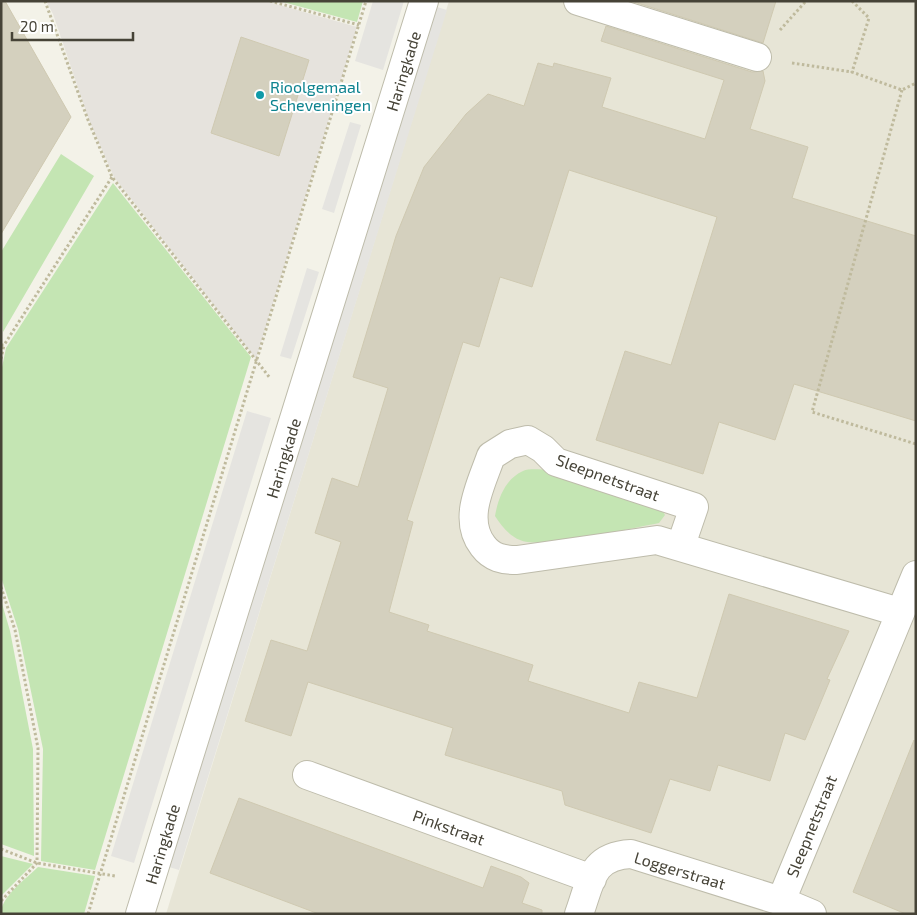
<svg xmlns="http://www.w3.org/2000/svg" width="917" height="915" font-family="'Exo 2',sans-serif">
	<rect width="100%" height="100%" fill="#f3f2e8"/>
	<!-- residential -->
	<path fill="#e7e5d6" d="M 449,1 L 916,1 L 916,914 L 166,914 Z"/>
	<!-- industrial -->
	<path fill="#e6e3dd" d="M 46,1 L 265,1 L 357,27 L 256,359 L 114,177 L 89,120 L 53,14 Z"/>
	<!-- green -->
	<path fill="#c4e5b3" d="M 279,1 L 363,1 L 357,22 Z
		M 61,154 L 94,176 L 3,332 L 1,252 Z
		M 113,183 L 251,357 L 95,870 L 41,861 L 43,749 L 18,629 L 1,577 L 1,372 L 6,348 Z
		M 550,470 L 661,508 L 665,515 L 659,523 C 632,528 541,550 520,540 C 510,536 501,526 495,516 C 498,499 505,479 523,471 C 530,468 543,470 550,470 Z
		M 1,600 L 10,631 L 33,749 L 34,856 L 1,844 Z
		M 1,856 L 33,864 L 1,896 Z
		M 38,867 L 95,876 L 84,914 L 1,914 C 1,896 26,879 38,867 Z"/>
	<!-- parking -->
	<path fill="#e5e4e0" d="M 373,1 L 404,1 L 383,70 L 355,61 Z
		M 437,7 L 447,10 L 179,870 L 169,867 Z
		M 350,122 L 361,125 L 334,213 L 322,209 Z
		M 307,268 L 319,272 L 291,359 L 280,356 Z
		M 247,411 L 271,418 L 134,863 L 111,856 Z"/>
	<!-- building -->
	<path fill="#d4d0be" stroke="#cfc9b1" d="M 1,1 L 5,1 L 71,117 L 1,234 Z
		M 631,1 L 776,1 L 763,43 Z
		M 606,26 L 752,72 L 763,71 L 765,81 L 750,129 L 808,147 L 792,198 L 916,236 L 916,421 L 794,384 L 775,440 L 719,422 L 703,474 L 596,440 L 625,351 L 671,365 L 717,217 L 569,170 L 532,287 L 500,277 L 479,347 L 463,342 L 407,520 L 413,522 L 389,612 L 429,625 L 427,631 L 533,665 L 528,681 L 629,713 L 639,682 L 697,698 L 729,594 L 849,631 L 827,679 L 830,680 L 805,740 L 785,733 L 770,781 L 718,765 L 710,791 L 670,779 L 651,833 L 565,805 L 562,791 L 445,755 L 453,728 L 308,682 L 291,736 L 245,721 L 271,640 L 307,651 L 341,542 L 315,533 L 332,478 L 358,487 L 388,388 L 353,377 L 396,236 L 424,167 L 466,114 L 488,94 L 524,106 L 538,63 L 553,67 L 554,63 L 611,78 L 602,107 L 705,139 L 724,80 L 601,41 Z
		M 241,37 L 309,60 L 279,156 L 211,133 Z
		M 914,740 L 916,914 L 906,914 L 853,892 Z
		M 239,798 L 483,888 L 491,866 L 521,877 L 529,883 L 522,903 L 542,910 L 542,914 L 319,914 L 210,873 Z"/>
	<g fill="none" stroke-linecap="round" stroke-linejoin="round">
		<!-- minor casing -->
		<g stroke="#bebcab" stroke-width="30">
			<path id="minor" d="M 578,1 L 757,57
				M 681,545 L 694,507 L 556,462 L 543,449 L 528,440 L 510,444 L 491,456 C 481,485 462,519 483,546 C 492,558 503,560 517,560 L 657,540 L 899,612
				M 307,775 L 592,879
				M 781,901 L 916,575
				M 140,914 L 424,1
				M 579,914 C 591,881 591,856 631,854 L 781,901 L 812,914"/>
		</g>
		<!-- path -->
		<path stroke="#bfba9d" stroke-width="3" stroke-dasharray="2.5 2.5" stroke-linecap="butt" d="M 45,1 L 88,120 L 112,177 L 270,378
			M 270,1 L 359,25
			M 852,1 L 869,18 L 852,72 L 902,90 L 916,83
			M 780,30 L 806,1
			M 792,63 L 852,72
			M 902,90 L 812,412 L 916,444
			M 1,345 L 4,345 L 112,177
			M 1,359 L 4,345
			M 1,587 L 15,630 L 38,748 L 37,863 L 1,901
			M 1,849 L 37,863 L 115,876
			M 88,914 L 366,1"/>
		<!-- minor -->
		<use href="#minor" stroke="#fff" stroke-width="28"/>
	</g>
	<!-- markers -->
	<circle fill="#0f9aa8" stroke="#fff" stroke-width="2" cx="260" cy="95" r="5"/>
	<g text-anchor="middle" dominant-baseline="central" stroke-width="4" stroke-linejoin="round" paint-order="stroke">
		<!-- street labels -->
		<g font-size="16" fill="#464337" stroke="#fff">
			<text transform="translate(403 71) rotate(-73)">Haringkade</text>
			<text transform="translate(283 458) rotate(-73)">Haringkade</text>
			<text transform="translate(608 477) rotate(20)">Sleepnetstraat</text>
			<text transform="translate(811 826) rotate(-68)">Sleepnetstraat</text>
			<text transform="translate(449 827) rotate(20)">Pinkstraat</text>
			<text transform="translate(162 844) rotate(-73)">Haringkade</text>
			<text transform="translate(680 870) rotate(17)">Loggerstraat</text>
		</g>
		<!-- culture labels -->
		<g font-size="16" fill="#0d838f" stroke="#fff" text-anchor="start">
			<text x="270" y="86">Rioolgemaal<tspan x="270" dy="18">Scheveningen</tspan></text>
		</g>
	</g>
	<!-- border -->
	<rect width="917" height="915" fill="none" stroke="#464337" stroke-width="5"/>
	<!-- scale -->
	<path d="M12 32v8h121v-8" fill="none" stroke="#464337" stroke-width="2.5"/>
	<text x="20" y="32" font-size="15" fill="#464337" stroke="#ffffff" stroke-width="4" paint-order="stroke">20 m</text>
</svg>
